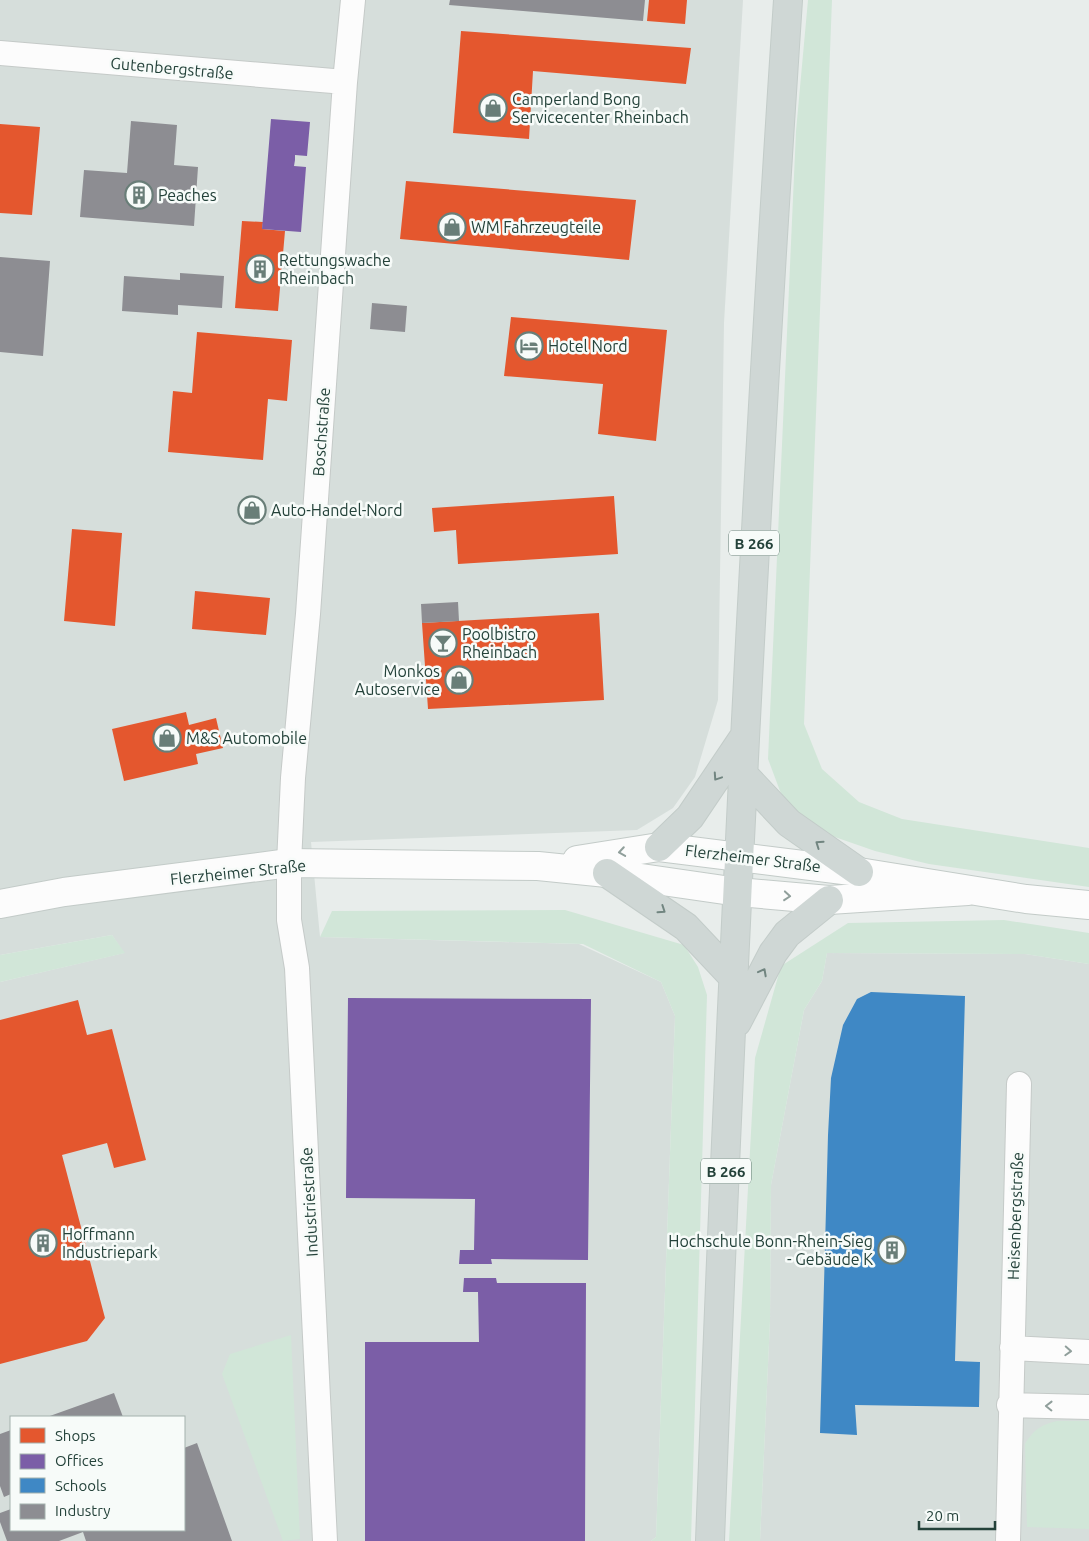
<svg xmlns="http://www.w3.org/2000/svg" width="1089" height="1541" font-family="Ubuntu,sans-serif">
	<rect width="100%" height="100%" fill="#e8edeb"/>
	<!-- built -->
	<path fill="#d6dedb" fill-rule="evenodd" d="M 0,0 L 743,0 L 724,323 L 718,700 L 695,777 L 673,808 L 637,830 L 311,842 L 320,937 L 579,944 L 661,982 L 675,1016 L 656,1537 L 651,1541 L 0,1541 L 0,982 L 124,953 L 112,935 L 0,955 ZM 11,1417 L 184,1417 L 184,1530 L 11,1530 Z
		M 827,953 L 1025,954 L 1089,964 L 1089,1541 L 760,1541 L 770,1321 L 771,1185 L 804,1010 L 822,981 Z"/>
	<!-- green -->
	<path fill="#d1e6d8" d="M 808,0 L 832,0 L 804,724 L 822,769 L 859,802 L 902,819 L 1089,848 L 1089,887 L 929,864 L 875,851 L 832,836 L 790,808 L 780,791 L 768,759 L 796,131 Z
		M 565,910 L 684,945 L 698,967 L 707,995 L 691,1541 L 651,1541 L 656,1537 L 675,1016 L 661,982 L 583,944 L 320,937 L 332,911 Z
		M 1004,920 L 1089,933 L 1089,964 L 1025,954 L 827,953 L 822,981 L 804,1010 L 771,1185 L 770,1321 L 760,1541 L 729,1541 L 755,1058 L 781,966 L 848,923 Z
		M 112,935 L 125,953 L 0,982 L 0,955 Z
		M 291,1335 L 300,1539 L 283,1541 L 222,1374 L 230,1354 Z
		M 1057,1421 L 1089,1421 L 1089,1529 L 1027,1527 L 1025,1444 C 1034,1429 1041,1425 1057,1421 Z"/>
	<!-- shops -->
	<path fill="#e4572e" d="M 649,0 L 687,0 L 685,24 L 647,21 Z
		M 461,31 L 691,48 L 686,84 L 533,71 L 529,139 L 453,133 Z
		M 0,124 L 40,127 L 32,215 L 0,213 Z
		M 406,181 L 636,200 L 629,260 L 400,239 Z
		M 242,221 L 263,222 L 262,229 L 285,231 L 278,311 L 235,308 Z
		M 511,317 L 667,330 L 656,441 L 598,434 L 603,384 L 504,376 Z
		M 197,332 L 292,340 L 287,401 L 268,399 L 263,460 L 168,452 L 173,391 L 192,393 Z
		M 614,496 L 618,554 L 458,564 L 456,530 L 434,532 L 432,508 Z
		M 72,529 L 122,533 L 115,626 L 64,621 Z
		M 195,591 L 270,598 L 266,635 L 192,629 Z
		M 599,613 L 604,700 L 428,709 L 422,623 Z
		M 186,712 L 189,725 L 216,718 L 223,748 L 196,754 L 198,764 L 124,781 L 112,729 Z
		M 78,1000 L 87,1035 L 112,1029 L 146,1160 L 114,1168 L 107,1143 L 62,1155 L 105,1318 L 87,1341 L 0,1364 L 0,1020 Z"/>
	<!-- offices -->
	<path fill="#7b5ea7" d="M 271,119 L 310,122 L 307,156 L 295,155 L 295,160 L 294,166 L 306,167 L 301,232 L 262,229 Z
		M 348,998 L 591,999 L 588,1260 L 491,1259 L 492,1264 L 459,1264 L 460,1250 L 474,1250 L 475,1199 L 346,1198 Z
		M 464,1278 L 496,1278 L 497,1283 L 586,1283 L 585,1541 L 365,1541 L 365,1342 L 479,1342 L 478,1292 L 463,1292 Z"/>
	<!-- schools -->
	<path fill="#3f88c5" d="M 871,992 L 965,996 L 955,1361 L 980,1362 L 979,1407 L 855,1405 L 857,1435 L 820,1433 L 828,1135 L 831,1078 L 843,1025 L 857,999 Z"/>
	<!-- industry -->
	<path fill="#8d8d92" d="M 450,0 L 645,0 L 643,21 L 449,5 Z
		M 131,121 L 177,125 L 174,165 L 198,167 L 194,226 L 80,217 L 84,170 L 127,173 Z
		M 0,257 L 50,261 L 43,356 L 0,352 Z
		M 180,273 L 224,276 L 222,308 L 178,305 L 178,315 L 122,311 L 124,276 L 180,280 Z
		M 372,303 L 407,306 L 405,332 L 370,329 Z
		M 458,602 L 459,621 L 422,623 L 421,604 Z
		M 114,1393 L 123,1417 L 47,1417 Z
		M 11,1430 L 11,1494 L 4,1497 L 0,1486 L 0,1434 Z
		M 197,1443 L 232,1541 L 86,1541 L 83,1532 L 59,1541 L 7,1541 L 0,1522 L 0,1513 L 11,1509 L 11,1530 L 184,1530 L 184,1448 Z"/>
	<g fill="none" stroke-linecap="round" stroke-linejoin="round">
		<!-- minor casing -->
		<g stroke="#c5cac8" stroke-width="26">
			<path id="minor" d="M 0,53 L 345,82
				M 1012,1348 L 1089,1352
				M 1009,1405 L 1089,1407
				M 325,1541 L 297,968 L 289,920 L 289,863 L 293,778 L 308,614 L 345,82 L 353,0
				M 1008,1541 L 1019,1084"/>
		</g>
		<!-- secondary casing -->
		<g stroke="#c3cbc8" stroke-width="30">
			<path id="secondary" d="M 577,860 L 659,847 L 859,872 L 1026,899 L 1089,905
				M 0,904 L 64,892 L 289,863 L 538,866 L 607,873 L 738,892 L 829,900 L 968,891"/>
		</g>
		<!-- primary casing -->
		<g stroke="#c3ccc9" stroke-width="30">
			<path id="primary" d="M 742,773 L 789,823 L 859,872
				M 659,847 L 690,817 L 744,737
				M 607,873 L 686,927 L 735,979
				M 737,1022 L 773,953 L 787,934 L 829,900
				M 710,1541 C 729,1027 754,513 788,0"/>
		</g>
		<!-- minor -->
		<use href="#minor" stroke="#fcfcfc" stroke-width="24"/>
		<!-- secondary -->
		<use href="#secondary" stroke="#fcfcfc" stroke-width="28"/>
		<!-- primary -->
		<use href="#primary" stroke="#cfd7d5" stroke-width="28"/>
	</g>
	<!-- one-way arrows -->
	<defs><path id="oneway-chevron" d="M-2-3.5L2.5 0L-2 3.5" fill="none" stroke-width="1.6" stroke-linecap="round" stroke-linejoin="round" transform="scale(1.25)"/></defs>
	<g stroke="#718580">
		<use href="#oneway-chevron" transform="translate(717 777) rotate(124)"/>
		<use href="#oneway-chevron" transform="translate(819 844) rotate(-145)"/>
		<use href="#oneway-chevron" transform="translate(662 910) rotate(34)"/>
		<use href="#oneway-chevron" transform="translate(763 972) rotate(-62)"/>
	</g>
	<g stroke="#909f9b">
		<use href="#oneway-chevron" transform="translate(622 852) rotate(171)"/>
		<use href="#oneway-chevron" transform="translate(787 896) rotate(5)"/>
		<use href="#oneway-chevron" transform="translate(1068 1351) rotate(3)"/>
		<use href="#oneway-chevron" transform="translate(1049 1406) rotate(-179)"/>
	</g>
	<!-- icons -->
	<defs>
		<g id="shop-ring" transform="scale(1.4375)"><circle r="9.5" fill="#f7fbf9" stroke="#697e78" stroke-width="1.5"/><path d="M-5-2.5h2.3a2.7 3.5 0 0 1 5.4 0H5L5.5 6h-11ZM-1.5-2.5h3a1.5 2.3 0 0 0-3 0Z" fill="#697e78"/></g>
		<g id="building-ring" transform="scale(1.4375)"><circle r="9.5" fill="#f7fbf9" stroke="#697e78" stroke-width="1.5"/><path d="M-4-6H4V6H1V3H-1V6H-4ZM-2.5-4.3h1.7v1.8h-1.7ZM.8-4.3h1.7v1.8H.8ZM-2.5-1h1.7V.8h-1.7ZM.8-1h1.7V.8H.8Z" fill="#697e78"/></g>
		<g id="hotel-ring" transform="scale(1.4375)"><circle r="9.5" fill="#f7fbf9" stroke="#697e78" stroke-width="1.5"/><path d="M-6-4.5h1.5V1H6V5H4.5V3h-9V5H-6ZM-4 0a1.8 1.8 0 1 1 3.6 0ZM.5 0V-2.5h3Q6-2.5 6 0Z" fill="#697e78"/></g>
		<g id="bar-ring" transform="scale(1.4375)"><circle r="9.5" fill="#f7fbf9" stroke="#697e78" stroke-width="1.5"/><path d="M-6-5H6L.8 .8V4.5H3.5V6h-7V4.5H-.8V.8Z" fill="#697e78"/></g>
	</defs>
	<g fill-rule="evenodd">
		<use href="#shop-ring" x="493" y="108"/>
		<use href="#building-ring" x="139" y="195"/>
		<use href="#shop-ring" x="452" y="227"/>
		<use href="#building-ring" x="260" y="269"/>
		<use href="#hotel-ring" x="529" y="346"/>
		<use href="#shop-ring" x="252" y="510"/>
		<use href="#bar-ring" x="443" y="643"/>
		<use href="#shop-ring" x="459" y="680"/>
		<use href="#shop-ring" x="167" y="738"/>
		<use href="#building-ring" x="43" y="1243"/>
		<use href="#building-ring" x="892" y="1250"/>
	</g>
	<g text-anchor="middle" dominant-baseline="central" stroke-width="5" stroke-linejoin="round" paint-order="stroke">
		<!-- shield labels -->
		<g fill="#f7fbf9" stroke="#637a73" stroke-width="1">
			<rect x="729" y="530.5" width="50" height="25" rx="4"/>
			<rect x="701" y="1158.5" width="50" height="25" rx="4"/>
		</g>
		<g font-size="15" font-weight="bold" fill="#24423a">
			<text x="754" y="543">B 266</text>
			<text x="726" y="1171">B 266</text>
		</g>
		<!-- street labels -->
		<g font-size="16" fill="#24423a" stroke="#f7fbf9">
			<text transform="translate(172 68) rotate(5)">Gutenbergstraße</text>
			<text transform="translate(321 432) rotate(-86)">Boschstraße</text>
			<text transform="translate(753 858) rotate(7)">Flerzheimer Straße</text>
			<text transform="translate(238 872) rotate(-6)">Flerzheimer Straße</text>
			<text transform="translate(309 1202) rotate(-93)">Industriestraße</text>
			<text transform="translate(1015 1216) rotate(-88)">Heisenbergstraße</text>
		</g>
		<!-- poi labels -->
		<g font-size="16" fill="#24423a" stroke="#f7fbf9" text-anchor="start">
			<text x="512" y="99">Camperland Bong<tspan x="512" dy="18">Servicecenter Rheinbach</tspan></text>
			<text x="158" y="195">Peaches</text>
			<text x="471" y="227">WM Fahrzeugteile</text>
			<text x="279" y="260">Rettungswache<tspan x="279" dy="18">Rheinbach</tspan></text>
			<text x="548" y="346">Hotel Nord</text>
			<text x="271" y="510">Auto-Handel-Nord</text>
			<text x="462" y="634">Poolbistro<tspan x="462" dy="18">Rheinbach</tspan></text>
			<text x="440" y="671" text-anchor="end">Monkos<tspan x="440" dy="18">Autoservice</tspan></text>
			<text x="186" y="738">M&amp;S Automobile</text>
			<text x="62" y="1234">Hoffmann<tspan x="62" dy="18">Industriepark</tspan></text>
			<text x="873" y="1241" text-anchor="end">Hochschule Bonn-Rhein-Sieg<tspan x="873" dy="18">- Gebäude K</tspan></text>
		</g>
	</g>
	<!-- legend -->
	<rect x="10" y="1416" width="175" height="115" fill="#f7fbf9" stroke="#a3b1ad"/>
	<rect x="20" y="1428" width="25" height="15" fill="#e4572e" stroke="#a3b1ad"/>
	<text x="55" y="1441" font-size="15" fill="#24423a">Shops</text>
	<rect x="20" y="1454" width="25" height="15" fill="#7b5ea7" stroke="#a3b1ad"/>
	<text x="55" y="1466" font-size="15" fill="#24423a">Offices</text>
	<rect x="20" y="1478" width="25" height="15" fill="#3f88c5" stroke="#a3b1ad"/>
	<text x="55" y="1491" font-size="15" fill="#24423a">Schools</text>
	<rect x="20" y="1504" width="25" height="15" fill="#8d8d92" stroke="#a3b1ad"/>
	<text x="55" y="1516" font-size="15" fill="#24423a">Industry</text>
	<!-- scale -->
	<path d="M919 1521v8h76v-8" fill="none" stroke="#24423a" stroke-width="2.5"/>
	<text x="926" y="1521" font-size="15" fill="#24423a" stroke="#f7fbf9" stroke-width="4" paint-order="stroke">20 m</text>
</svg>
